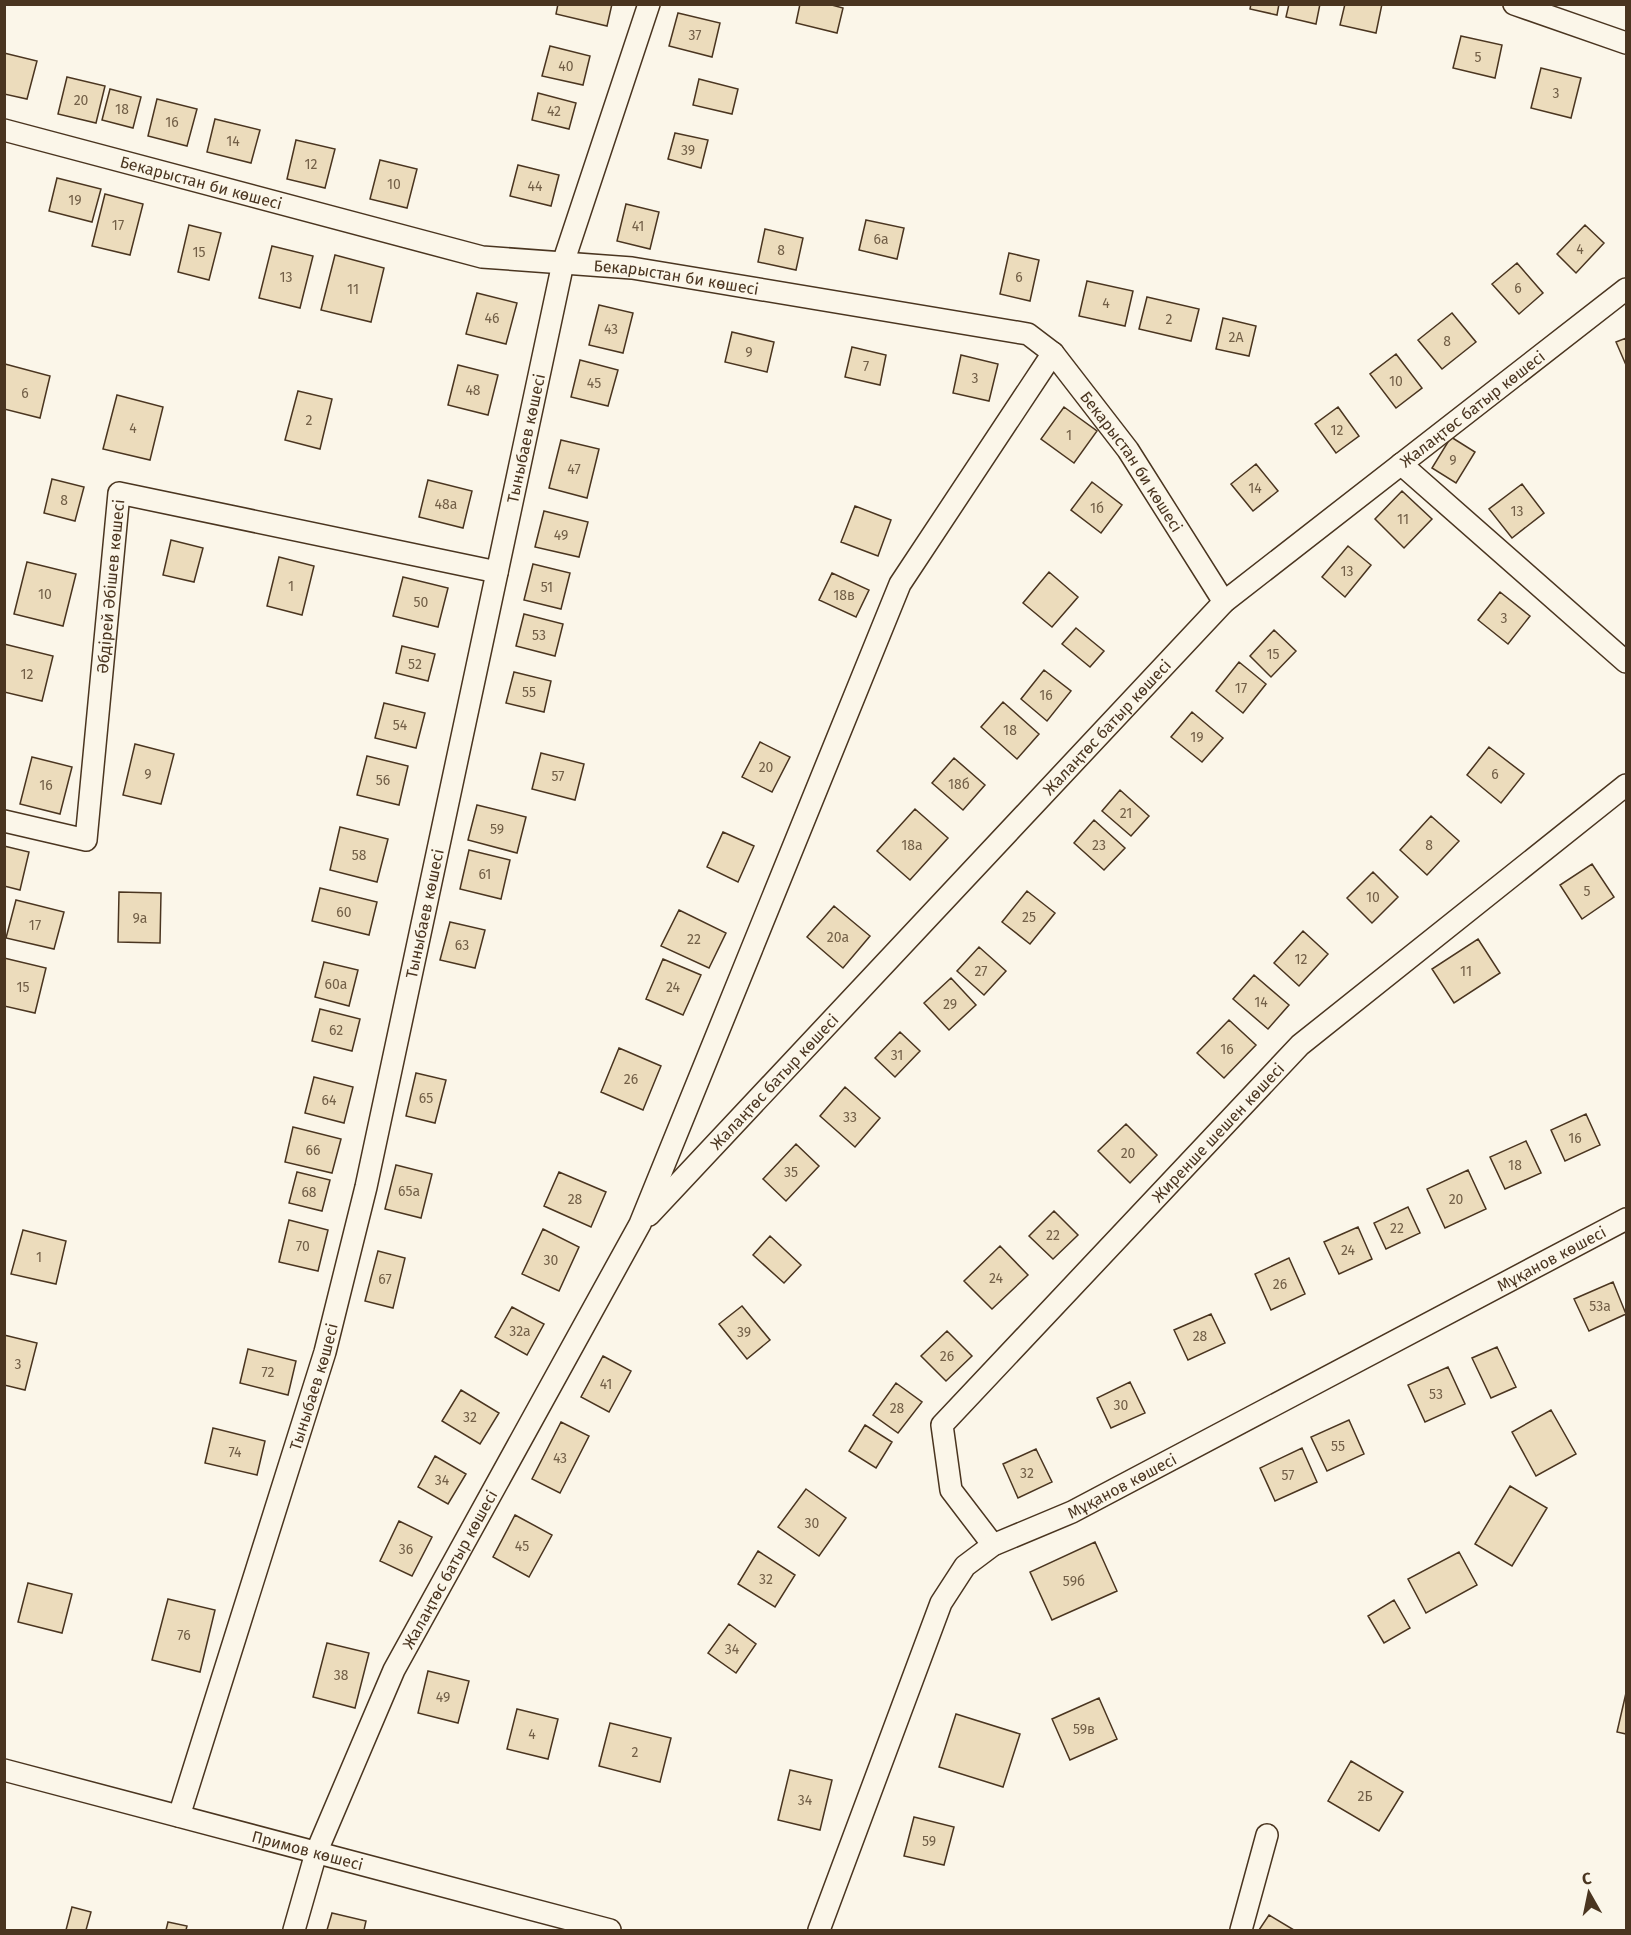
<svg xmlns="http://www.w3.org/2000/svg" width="1631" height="1935" font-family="'Fira Sans',sans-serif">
	<rect width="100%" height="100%" fill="#fbf6e9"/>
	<!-- building -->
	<path fill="#ecdcbc" stroke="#4a3520" stroke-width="1.5" d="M 558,4 L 612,4 L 607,26 L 556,14 Z
		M 800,4 L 828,4 L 843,8 L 837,33 L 796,23 Z
		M 1251,4 L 1279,4 L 1277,15 L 1250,9 Z
		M 1289,4 L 1320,4 L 1316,24 L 1286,17 Z
		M 1345,4 L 1382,4 L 1376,33 L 1340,25 Z
		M 678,13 L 720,23 L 712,57 L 669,46 Z
		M 1461,36 L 1502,45 L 1495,78 L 1453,68 Z
		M 550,46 L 590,56 L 583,85 L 542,76 Z
		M 4,53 L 37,61 L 27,99 L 4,94 Z
		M 1541,68 L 1581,78 L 1571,118 L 1531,108 Z
		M 67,77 L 105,86 L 96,123 L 58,114 Z
		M 699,79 L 738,89 L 732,114 L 693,105 Z
		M 110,89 L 141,97 L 133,128 L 102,120 Z
		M 538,93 L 576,103 L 569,129 L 532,120 Z
		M 157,99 L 197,109 L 187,146 L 148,136 Z
		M 215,119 L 260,130 L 251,163 L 207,152 Z
		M 675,133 L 708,140 L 701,168 L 668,159 Z
		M 296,140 L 335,149 L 325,188 L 287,179 Z
		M 380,160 L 417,169 L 407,208 L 370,199 Z
		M 518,165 L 559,175 L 551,206 L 510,196 Z
		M 57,178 L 101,189 L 92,222 L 49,211 Z
		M 105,194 L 143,204 L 130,255 L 92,246 Z
		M 626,204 L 659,212 L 650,249 L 617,241 Z
		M 866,220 L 904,228 L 897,259 L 859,250 Z
		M 189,225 L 221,233 L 209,280 L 178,272 Z
		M 1585,225 L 1604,243 L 1576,273 L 1557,254 Z
		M 765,229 L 803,238 L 796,270 L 758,262 Z
		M 272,246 L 313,256 L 300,308 L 259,298 Z
		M 1009,253 L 1039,260 L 1030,301 L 1000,294 Z
		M 335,255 L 384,268 L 371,322 L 321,310 Z
		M 1517,263 L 1543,293 L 1519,314 L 1492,284 Z
		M 1087,281 L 1133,291 L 1125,326 L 1079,316 Z
		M 477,293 L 517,303 L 506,344 L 466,334 Z
		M 1147,297 L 1199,309 L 1191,341 L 1139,329 Z
		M 599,305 L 633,313 L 623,353 L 589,345 Z
		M 1452,313 L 1476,342 L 1442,369 L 1418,340 Z
		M 1223,318 L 1256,326 L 1249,356 L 1216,349 Z
		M 732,332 L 774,342 L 767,372 L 725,362 Z
		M 1626,338 L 1626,365 L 1616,342 Z
		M 852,347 L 886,355 L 880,385 L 845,377 Z
		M 1396,354 L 1422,388 L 1396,408 L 1370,374 Z
		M 961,355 L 998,364 L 989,401 L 953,393 Z
		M 580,360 L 618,370 L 608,406 L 571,397 Z
		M 5,364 L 50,376 L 40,418 L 4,409 Z
		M 458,365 L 498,375 L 488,415 L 448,405 Z
		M 298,391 L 332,399 L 320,449 L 285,440 Z
		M 117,395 L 163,407 L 150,460 L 103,449 Z
		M 1064,407 L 1097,431 L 1074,463 L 1041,439 Z
		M 1338,407 L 1359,436 L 1336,453 L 1315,424 Z
		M 1451,437 L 1475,452 L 1456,483 L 1432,468 Z
		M 561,440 L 599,449 L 587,498 L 549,488 Z
		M 1256,464 L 1278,491 L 1253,511 L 1231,484 Z
		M 52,479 L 84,487 L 75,521 L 44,513 Z
		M 428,480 L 472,491 L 463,528 L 419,517 Z
		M 1092,482 L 1122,505 L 1101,533 L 1071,510 Z
		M 1522,484 L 1544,513 L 1512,538 L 1489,509 Z
		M 1402,491 L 1432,519 L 1404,548 L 1375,519 Z
		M 855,506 L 891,520 L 878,556 L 841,542 Z
		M 544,511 L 588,522 L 579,557 L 535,547 Z
		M 171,540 L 203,548 L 194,582 L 163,575 Z
		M 1348,546 L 1371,565 L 1345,597 L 1322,577 Z
		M 279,557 L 314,566 L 302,615 L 267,606 Z
		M 27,562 L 76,574 L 63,626 L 14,614 Z
		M 533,564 L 570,573 L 561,609 L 524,600 Z
		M 1049,572 L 1078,597 L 1052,627 L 1023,603 Z
		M 832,573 L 869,590 L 856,617 L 819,600 Z
		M 403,577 L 448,588 L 438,627 L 393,616 Z
		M 1500,592 L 1530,616 L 1508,644 L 1478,620 Z
		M 524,614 L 563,624 L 555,656 L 516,646 Z
		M 1076,628 L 1104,651 L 1090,667 L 1062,644 Z
		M 1274,630 L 1296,651 L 1271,677 L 1250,656 Z
		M 4,644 L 53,656 L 42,701 L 4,692 Z
		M 402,646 L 435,654 L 428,681 L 396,673 Z
		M 1239,662 L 1266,684 L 1243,713 L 1216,691 Z
		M 1044,670 L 1071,691 L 1047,721 L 1021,699 Z
		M 514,672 L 551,681 L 544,712 L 506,703 Z
		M 1003,702 L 1039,734 L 1017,759 L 981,727 Z
		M 384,703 L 425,713 L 416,748 L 375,738 Z
		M 1192,712 L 1223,738 L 1202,762 L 1171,737 Z
		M 760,742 L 790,757 L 772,792 L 742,777 Z
		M 135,744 L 174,754 L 161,804 L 123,795 Z
		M 1489,747 L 1524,774 L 1501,803 L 1467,775 Z
		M 541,753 L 584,764 L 575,800 L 532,789 Z
		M 367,756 L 408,766 L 399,805 L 357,795 Z
		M 32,757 L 72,767 L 60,814 L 20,804 Z
		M 954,758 L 985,785 L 963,810 L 932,783 Z
		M 1120,790 L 1149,816 L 1131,836 L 1102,811 Z
		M 477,805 L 526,817 L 517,853 L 468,840 Z
		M 915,809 L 948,838 L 910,880 L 877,851 Z
		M 1431,816 L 1459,841 L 1427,875 L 1400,850 Z
		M 1094,820 L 1125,848 L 1104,870 L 1074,843 Z
		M 340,827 L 388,839 L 377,882 L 330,870 Z
		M 723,832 L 754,846 L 738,882 L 707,867 Z
		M 4,846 L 29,852 L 20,890 L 4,886 Z
		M 469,850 L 510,860 L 501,899 L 460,889 Z
		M 1592,864 L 1614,897 L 1582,919 L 1560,885 Z
		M 1373,872 L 1398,897 L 1372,923 L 1347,898 Z
		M 320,888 L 377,902 L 369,935 L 312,921 Z
		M 1027,891 L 1055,913 L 1030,944 L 1002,922 Z
		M 119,892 L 161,893 L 160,943 L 118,942 Z
		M 16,900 L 64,912 L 54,949 L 6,938 Z
		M 834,906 L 870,936 L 843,968 L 807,937 Z
		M 679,910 L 726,933 L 709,968 L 661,946 Z
		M 450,922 L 485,930 L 475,968 L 440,960 Z
		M 1303,931 L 1328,954 L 1299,986 L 1274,963 Z
		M 1478,939 L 1500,973 L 1454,1003 L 1432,969 Z
		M 979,947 L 1006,971 L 984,995 L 957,971 Z
		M 4,958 L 46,968 L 35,1013 L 4,1006 Z
		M 663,959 L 701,975 L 683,1015 L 646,999 Z
		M 324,962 L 358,970 L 349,1006 L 315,997 Z
		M 1254,975 L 1289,1005 L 1268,1029 L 1233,999 Z
		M 951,978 L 976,1005 L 949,1030 L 924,1003 Z
		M 320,1009 L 360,1019 L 352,1051 L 312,1041 Z
		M 1229,1020 L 1256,1045 L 1224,1078 L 1197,1053 Z
		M 900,1032 L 920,1051 L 895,1077 L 875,1058 Z
		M 619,1048 L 661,1066 L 643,1110 L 601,1092 Z
		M 416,1073 L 446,1080 L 435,1123 L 406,1116 Z
		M 314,1077 L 353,1087 L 344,1123 L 305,1113 Z
		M 845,1087 L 880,1118 L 855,1147 L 820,1116 Z
		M 1586,1114 L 1600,1145 L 1565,1161 L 1551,1130 Z
		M 1126,1124 L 1157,1155 L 1130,1183 L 1098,1151 Z
		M 293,1127 L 341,1139 L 332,1173 L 285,1162 Z
		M 1526,1141 L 1541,1173 L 1505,1189 L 1490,1157 Z
		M 796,1144 L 819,1166 L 786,1201 L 763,1179 Z
		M 396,1165 L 432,1174 L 421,1218 L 385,1209 Z
		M 1468,1170 L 1486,1209 L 1445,1228 L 1427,1189 Z
		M 297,1172 L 330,1180 L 322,1211 L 289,1203 Z
		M 559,1172 L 606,1192 L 591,1227 L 544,1206 Z
		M 1408,1207 L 1420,1233 L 1386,1249 L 1374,1223 Z
		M 1054,1211 L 1078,1235 L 1053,1259 L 1029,1236 Z
		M 289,1220 L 328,1230 L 318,1271 L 279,1262 Z
		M 1358,1227 L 1372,1259 L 1339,1274 L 1324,1242 Z
		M 543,1229 L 579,1247 L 559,1291 L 522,1274 Z
		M 23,1230 L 66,1241 L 56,1284 L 11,1274 Z
		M 770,1236 L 801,1265 L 784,1283 L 753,1255 Z
		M 1000,1246 L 1028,1275 L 992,1309 L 964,1281 Z
		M 378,1251 L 405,1258 L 393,1308 L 365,1301 Z
		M 1289,1258 L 1305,1294 L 1271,1310 L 1255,1274 Z
		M 1613,1282 L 1626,1314 L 1589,1331 L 1574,1299 Z
		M 742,1306 L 770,1340 L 747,1359 L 719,1324 Z
		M 512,1307 L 544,1324 L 527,1355 L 495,1337 Z
		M 1211,1314 L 1225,1343 L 1188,1360 L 1174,1330 Z
		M 947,1331 L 972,1356 L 946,1381 L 921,1356 Z
		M 4,1335 L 37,1343 L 25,1390 L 4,1385 Z
		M 1497,1347 L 1516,1387 L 1491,1398 L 1472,1358 Z
		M 248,1349 L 296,1361 L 288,1395 L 240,1383 Z
		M 603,1356 L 631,1371 L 609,1412 L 581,1397 Z
		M 1448,1367 L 1465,1404 L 1425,1422 L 1408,1385 Z
		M 1130,1382 L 1145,1413 L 1111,1428 L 1097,1398 Z
		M 896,1383 L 922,1402 L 898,1433 L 873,1415 Z
		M 461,1390 L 499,1413 L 480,1444 L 442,1421 Z
		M 1551,1410 L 1576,1454 L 1536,1476 L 1512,1432 Z
		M 1349,1420 L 1364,1454 L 1327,1471 L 1311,1437 Z
		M 561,1422 L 589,1436 L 560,1493 L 532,1479 Z
		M 865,1425 L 892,1442 L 876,1468 L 849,1451 Z
		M 213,1428 L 265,1441 L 257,1475 L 205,1463 Z
		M 1302,1448 L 1317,1482 L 1275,1501 L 1260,1468 Z
		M 1036,1449 L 1052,1482 L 1018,1498 L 1003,1464 Z
		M 435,1456 L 466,1474 L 448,1504 L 418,1487 Z
		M 1510,1486 L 1547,1508 L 1512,1566 L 1475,1544 Z
		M 806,1489 L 846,1518 L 819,1556 L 778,1527 Z
		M 515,1515 L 552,1535 L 529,1577 L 493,1557 Z
		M 399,1521 L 432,1537 L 412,1576 L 380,1561 Z
		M 1095,1542 L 1117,1591 L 1052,1620 L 1030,1572 Z
		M 758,1551 L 795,1575 L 775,1607 L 738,1584 Z
		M 1459,1552 L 1477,1585 L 1426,1613 L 1408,1579 Z
		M 28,1583 L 72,1594 L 62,1633 L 18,1622 Z
		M 168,1599 L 215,1610 L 200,1672 L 152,1660 Z
		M 1394,1600 L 1410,1628 L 1384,1643 L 1368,1616 Z
		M 729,1624 L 756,1644 L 736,1673 L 708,1653 Z
		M 327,1643 L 369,1653 L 355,1708 L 313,1697 Z
		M 428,1671 L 469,1681 L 458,1723 L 418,1713 Z
		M 1626,1693 L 1626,1734 L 1617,1732 Z
		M 1099,1698 L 1117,1739 L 1070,1760 L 1052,1719 Z
		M 517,1709 L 558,1719 L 548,1759 L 507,1749 Z
		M 956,1714 L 1020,1734 L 1003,1787 L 939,1767 Z
		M 610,1723 L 671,1738 L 660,1782 L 599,1766 Z
		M 1351,1761 L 1403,1792 L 1379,1831 L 1328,1801 Z
		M 790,1770 L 832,1780 L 820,1830 L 778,1820 Z
		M 914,1817 L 954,1827 L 944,1865 L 904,1856 Z
		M 72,1907 L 91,1912 L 86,1930 L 66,1930 Z
		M 332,1913 L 366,1921 L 364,1930 L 327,1930 Z
		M 1269,1915 L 1294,1930 L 1259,1930 Z
		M 168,1922 L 187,1926 L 186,1930 L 166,1930 Z"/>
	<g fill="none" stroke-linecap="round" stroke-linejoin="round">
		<!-- minor casing -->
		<g stroke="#4a3520" stroke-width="24">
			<g id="minor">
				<path d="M 1514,4 L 1626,43"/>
				<path id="s1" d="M 4,130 L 482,257 L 632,268 L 1028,334 L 1053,353 L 1128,450 L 1224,602"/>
				<path d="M 1401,464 L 1626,662"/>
				<path id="s2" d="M 4,821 L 86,840 L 119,493 L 497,572"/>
				<path id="s3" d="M 649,1215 L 1224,602 L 1626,289"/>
				<path id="s4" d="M 993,1545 L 951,1490 L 942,1425 L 1300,1045 L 1626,785"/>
				<path id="s5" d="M 4,1770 L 610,1930"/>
				<path id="s6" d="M 179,1816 L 325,1352 L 366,1187 L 563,263 L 649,4"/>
				<path id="s7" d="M 294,1930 L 316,1853 L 394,1670 L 640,1224 L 900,584 L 1053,353"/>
				<path id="s8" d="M 819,1930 L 941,1603 L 965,1566 L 993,1545 L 1072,1512 L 1626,1219"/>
				<path d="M 1241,1930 L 1267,1835"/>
			</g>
		</g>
		<!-- minor -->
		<use href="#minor" stroke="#fbf6e9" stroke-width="21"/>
	</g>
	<g text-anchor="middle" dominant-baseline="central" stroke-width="4.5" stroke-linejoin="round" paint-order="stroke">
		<!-- number labels -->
		<g font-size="14" fill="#725f47">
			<text x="695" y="35">37</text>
			<text x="1478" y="57">5</text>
			<text x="566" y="66">40</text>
			<text x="1556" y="93">3</text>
			<text x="81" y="100">20</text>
			<text x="122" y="109">18</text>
			<text x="554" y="111">42</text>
			<text x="172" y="122">16</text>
			<text x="233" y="141">14</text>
			<text x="688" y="150">39</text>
			<text x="311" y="164">12</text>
			<text x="394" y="184">10</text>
			<text x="535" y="186">44</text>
			<text x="75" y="200">19</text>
			<text x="118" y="225">17</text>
			<text x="638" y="226">41</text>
			<text x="881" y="239">6а</text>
			<text x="1580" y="249">4</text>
			<text x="781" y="250">8</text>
			<text x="199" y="252">15</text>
			<text x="286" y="277">13</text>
			<text x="1019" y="277">6</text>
			<text x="1518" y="288">6</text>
			<text x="353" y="289">11</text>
			<text x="1106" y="303">4</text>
			<text x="492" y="318">46</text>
			<text x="1169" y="319">2</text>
			<text x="611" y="329">43</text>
			<text x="1236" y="337">2А</text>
			<text x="1447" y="341">8</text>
			<text x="749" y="352">9</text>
			<text x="866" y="366">7</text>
			<text x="975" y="378">3</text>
			<text x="1396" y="381">10</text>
			<text x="594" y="383">45</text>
			<text x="473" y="390">48</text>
			<text x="25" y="393">6</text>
			<text x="309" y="420">2</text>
			<text x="133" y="428">4</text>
			<text x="1337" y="430">12</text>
			<text x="1069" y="435">1</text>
			<text x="1453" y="460">9</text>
			<text x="574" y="469">47</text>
			<text x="1255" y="488">14</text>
			<text x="64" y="500">8</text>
			<text x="446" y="504">48а</text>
			<text x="1097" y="508">1б</text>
			<text x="1517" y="511">13</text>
			<text x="1403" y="519">11</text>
			<text x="561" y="535">49</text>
			<text x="1347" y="571">13</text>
			<text x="291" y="586">1</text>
			<text x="547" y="587">51</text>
			<text x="45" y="594">10</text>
			<text x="844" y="595">18в</text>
			<text x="421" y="602">50</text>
			<text x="1504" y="618">3</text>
			<text x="539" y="635">53</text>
			<text x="1273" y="654">15</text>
			<text x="415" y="664">52</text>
			<text x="27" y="674">12</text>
			<text x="1241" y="688">17</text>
			<text x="529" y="692">55</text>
			<text x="1046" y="695">16</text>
			<text x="400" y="725">54</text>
			<text x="1010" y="730">18</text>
			<text x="1197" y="737">19</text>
			<text x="766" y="767">20</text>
			<text x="148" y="774">9</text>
			<text x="1495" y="774">6</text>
			<text x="558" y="776">57</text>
			<text x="383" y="780">56</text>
			<text x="959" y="784">18б</text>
			<text x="46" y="785">16</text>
			<text x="1126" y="813">21</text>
			<text x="497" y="829">59</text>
			<text x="912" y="845">18а</text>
			<text x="1099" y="845">23</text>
			<text x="1429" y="845">8</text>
			<text x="359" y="855">58</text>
			<text x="485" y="874">61</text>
			<text x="1587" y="891">5</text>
			<text x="1373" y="897">10</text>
			<text x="344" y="912">60</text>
			<text x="1029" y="917">25</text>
			<text x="140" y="918">9а</text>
			<text x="35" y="925">17</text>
			<text x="838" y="937">20а</text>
			<text x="694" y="939">22</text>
			<text x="462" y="945">63</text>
			<text x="1301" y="959">12</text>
			<text x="981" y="971">27</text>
			<text x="1466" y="971">11</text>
			<text x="336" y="984">60а</text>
			<text x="23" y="987">15</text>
			<text x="673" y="987">24</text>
			<text x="1261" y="1002">14</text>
			<text x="950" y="1004">29</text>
			<text x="336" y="1030">62</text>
			<text x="1227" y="1049">16</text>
			<text x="897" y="1055">31</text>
			<text x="631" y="1079">26</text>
			<text x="426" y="1098">65</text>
			<text x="329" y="1100">64</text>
			<text x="850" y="1117">33</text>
			<text x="1575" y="1138">16</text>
			<text x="313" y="1150">66</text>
			<text x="1128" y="1153">20</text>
			<text x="1515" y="1165">18</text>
			<text x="791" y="1172">35</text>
			<text x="409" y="1191">65а</text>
			<text x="309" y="1192">68</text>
			<text x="575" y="1199">28</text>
			<text x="1456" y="1199">20</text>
			<text x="1397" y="1228">22</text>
			<text x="1053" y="1235">22</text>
			<text x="303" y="1246">70</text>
			<text x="1348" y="1250">24</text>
			<text x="39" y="1257">1</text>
			<text x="551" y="1260">30</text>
			<text x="996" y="1278">24</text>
			<text x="385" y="1279">67</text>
			<text x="1280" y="1284">26</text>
			<text x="1600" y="1306">53а</text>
			<text x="520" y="1331">32а</text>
			<text x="744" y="1332">39</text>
			<text x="1200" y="1336">28</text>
			<text x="947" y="1356">26</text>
			<text x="18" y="1364">3</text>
			<text x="268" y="1372">72</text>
			<text x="606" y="1384">41</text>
			<text x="1436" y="1394">53</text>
			<text x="1121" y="1405">30</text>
			<text x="897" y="1408">28</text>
			<text x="470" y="1417">32</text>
			<text x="1338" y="1446">55</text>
			<text x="235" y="1452">74</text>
			<text x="560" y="1458">43</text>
			<text x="1027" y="1473">32</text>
			<text x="1288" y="1475">57</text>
			<text x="442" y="1480">34</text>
			<text x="812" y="1523">30</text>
			<text x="522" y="1546">45</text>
			<text x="406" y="1549">36</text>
			<text x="766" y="1579">32</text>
			<text x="1074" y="1581">59б</text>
			<text x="184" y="1635">76</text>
			<text x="732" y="1649">34</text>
			<text x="341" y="1675">38</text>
			<text x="443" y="1697">49</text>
			<text x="1084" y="1729">59в</text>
			<text x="532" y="1734">4</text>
			<text x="635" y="1752">2</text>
			<text x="1365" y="1796">2Б</text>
			<text x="805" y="1800">34</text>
			<text x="929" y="1841">59</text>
		</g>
		<!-- street labels -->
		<g font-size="16" fill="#4a3520" stroke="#fbf6e9">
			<text stroke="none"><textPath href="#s1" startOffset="204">Бекарыстан би көшесі</textPath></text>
			<text stroke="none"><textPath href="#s1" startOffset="690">Бекарыстан би көшесі</textPath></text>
			<text stroke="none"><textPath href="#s3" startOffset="1155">Жалаңтөс батыр көшесі</textPath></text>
			<text stroke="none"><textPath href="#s6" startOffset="1422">Тыныбаев көшесі</textPath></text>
			<text stroke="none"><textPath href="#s1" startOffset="1212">Бекарыстан би көшесі</textPath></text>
			<text stroke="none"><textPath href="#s2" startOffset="339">Әбдірей Әбішев көшесі</textPath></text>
			<text stroke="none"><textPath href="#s3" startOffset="669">Жалаңтөс батыр көшесі</textPath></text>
			<text stroke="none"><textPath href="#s6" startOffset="936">Тыныбаев көшесі</textPath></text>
			<text stroke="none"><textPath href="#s3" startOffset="183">Жалаңтөс батыр көшесі</textPath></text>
			<text stroke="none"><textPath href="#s4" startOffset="537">Жиренше шешен көшесі</textPath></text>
			<text stroke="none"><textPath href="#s8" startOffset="1056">Мұқанов көшесі</textPath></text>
			<text stroke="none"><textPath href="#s6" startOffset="450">Тыныбаев көшесі</textPath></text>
			<text stroke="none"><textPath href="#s8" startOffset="570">Мұқанов көшесі</textPath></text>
			<text stroke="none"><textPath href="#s7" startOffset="394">Жалаңтөс батыр көшесі</textPath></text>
			<text stroke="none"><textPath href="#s5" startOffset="314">Примов көшесі</textPath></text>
		</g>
	</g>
	<!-- border -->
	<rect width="1631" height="1935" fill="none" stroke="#4a3520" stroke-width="12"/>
	<!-- north arrow -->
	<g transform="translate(1589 1893) rotate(351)" stroke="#fbf6e9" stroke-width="4.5" paint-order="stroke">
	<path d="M0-4.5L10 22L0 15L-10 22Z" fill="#4a3520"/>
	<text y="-9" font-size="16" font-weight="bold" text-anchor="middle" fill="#4a3520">С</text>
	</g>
</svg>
